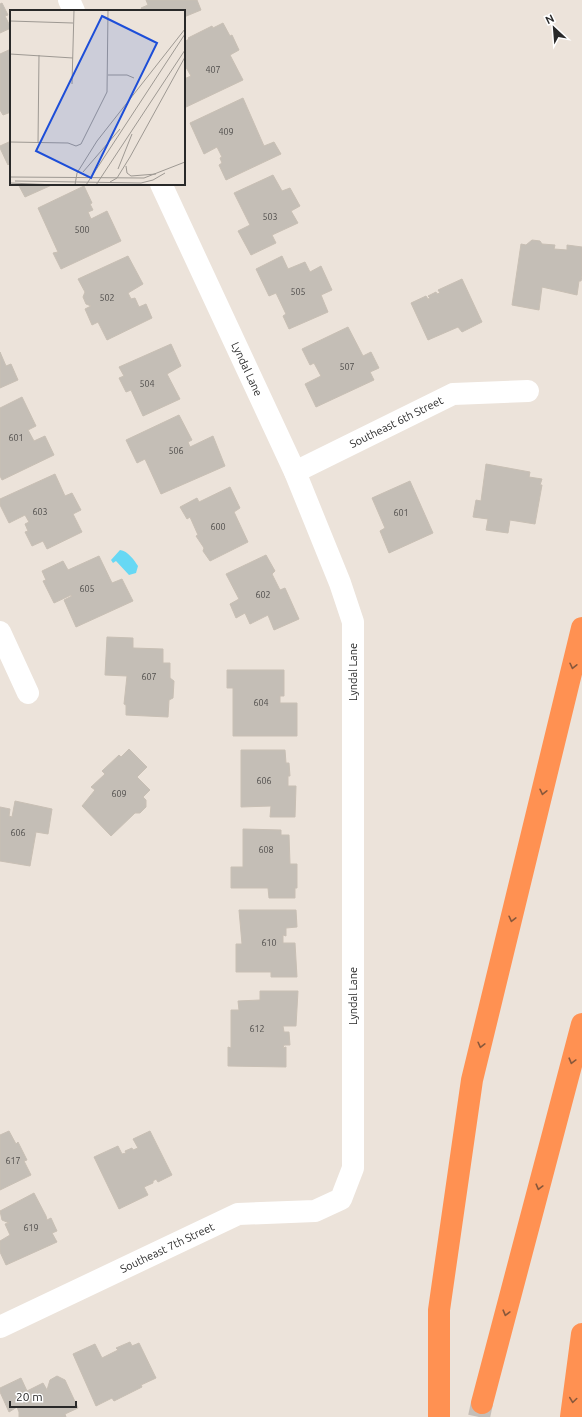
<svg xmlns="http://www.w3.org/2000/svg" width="582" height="1417" font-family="Ubuntu,sans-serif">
	<rect width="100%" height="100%" fill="#ece3da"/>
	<!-- water -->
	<path fill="#67d8f4" d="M 120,550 C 128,551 134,560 138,566 L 136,573 L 129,575 L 116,561 L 113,563 L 111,560 Z"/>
	<!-- building -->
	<path fill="#c4beb6" stroke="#c8bfb4" d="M 146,0 L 197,0 L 201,10 L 184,17 L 184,11 L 143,11 L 141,8 L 148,5 Z
		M 2,3 L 8,15 L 5,16 L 11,28 L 0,33 L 0,4 Z
		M 223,23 L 230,36 L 232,35 L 239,50 L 230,55 L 243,80 L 184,108 L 184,79 L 191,76 L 184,64 L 184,42 L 189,39 L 188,38 L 212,26 L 213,28 Z
		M 11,49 L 11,112 L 3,115 L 0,110 L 0,54 Z
		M 243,98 L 264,146 L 274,142 L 281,154 L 226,180 L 219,165 L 222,163 L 220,158 L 222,157 L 217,147 L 204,154 L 190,123 Z
		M 11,141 L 11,166 L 9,164 L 8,165 L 0,148 L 0,146 Z
		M 273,175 L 282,191 L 290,188 L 300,206 L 291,211 L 298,223 L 272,235 L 276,243 L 251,255 L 238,231 L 250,225 L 234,193 Z
		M 18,184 L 54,184 L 25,197 Z
		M 84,186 L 92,203 L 90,204 L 93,210 L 88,212 L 91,219 L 107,211 L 121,241 L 61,269 L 53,253 L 58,252 L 38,208 Z
		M 532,240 L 540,241 L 542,244 L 555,245 L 554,249 L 567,250 L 567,245 L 582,247 L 582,276 L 581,281 L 579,281 L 577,295 L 542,287 L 539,310 L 512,305 L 521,244 L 526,245 Z
		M 128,256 L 143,284 L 128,293 L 131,299 L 135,298 L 139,307 L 146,304 L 152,318 L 107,340 L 98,322 L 92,325 L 85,309 L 91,306 L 86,304 L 83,297 L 85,292 L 78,279 Z
		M 282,256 L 288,269 L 305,262 L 310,272 L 321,266 L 332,290 L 321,295 L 328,312 L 289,329 L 283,316 L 286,314 L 276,293 L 269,296 L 256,269 Z
		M 462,279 L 482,322 L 462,332 L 458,327 L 428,340 L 411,303 L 426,296 L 428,299 L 430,298 L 428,296 L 436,292 L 437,294 L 440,293 L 438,290 Z
		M 348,327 L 363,356 L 371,352 L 379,368 L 370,372 L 374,380 L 316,407 L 305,384 L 321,376 L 314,363 L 310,365 L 302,349 Z
		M 171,344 L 181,366 L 167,374 L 180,399 L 143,416 L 131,390 L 126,392 L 119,378 L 124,376 L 119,367 Z
		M 0,352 L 6,366 L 11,364 L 18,380 L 0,388 Z
		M 22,397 L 36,426 L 28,430 L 34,441 L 45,436 L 54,455 L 2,480 L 0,476 L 0,408 Z
		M 179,415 L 192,440 L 188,442 L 190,447 L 213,436 L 225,466 L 161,494 L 145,459 L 137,463 L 126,440 Z
		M 486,464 L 530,472 L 529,477 L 542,479 L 540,485 L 542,485 L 535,524 L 510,520 L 508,533 L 486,530 L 488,519 L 473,517 L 476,500 L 481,501 Z
		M 55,474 L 65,496 L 72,493 L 81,510 L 73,514 L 82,532 L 47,549 L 43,541 L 32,546 L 25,532 L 28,531 L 25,524 L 29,522 L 25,515 L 9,523 L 0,505 L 0,499 Z
		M 410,481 L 433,533 L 389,553 L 380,531 L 385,528 L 372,498 Z
		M 230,487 L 240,508 L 234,512 L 248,542 L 210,561 L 203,551 L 204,548 L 196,536 L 198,535 L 190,517 L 187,519 L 180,507 L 197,498 L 199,502 Z
		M 266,555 L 275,571 L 272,574 L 280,590 L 285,588 L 299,619 L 274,630 L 268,615 L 250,624 L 245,613 L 236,618 L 230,604 L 239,599 L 226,574 Z
		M 99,556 L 112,583 L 122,579 L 133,601 L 76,627 L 64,600 L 72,596 L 71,595 L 54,603 L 43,581 L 46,580 L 42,571 L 63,561 L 68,570 Z
		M 107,637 L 133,638 L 133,648 L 163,649 L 163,663 L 170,663 L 170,678 L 174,681 L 173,698 L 169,700 L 168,717 L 126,715 L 126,705 L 124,704 L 127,676 L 105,675 Z
		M 227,670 L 284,670 L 284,696 L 280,696 L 280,703 L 297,703 L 297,736 L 233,736 L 233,688 L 227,688 Z
		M 129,749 L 147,767 L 137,777 L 150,790 L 143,797 L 146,800 L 146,807 L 140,813 L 135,813 L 111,836 L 82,806 L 95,790 L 91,787 L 105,774 L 102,771 L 119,755 L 121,757 Z
		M 241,750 L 285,750 L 286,763 L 289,763 L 290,776 L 288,776 L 288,786 L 296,786 L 295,817 L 270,817 L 271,806 L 241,807 Z
		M 15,801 L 52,809 L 48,834 L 36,832 L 30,866 L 0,861 L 0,807 L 10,809 L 9,816 L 12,817 Z
		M 243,829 L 281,830 L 281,835 L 289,835 L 290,864 L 297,864 L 297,888 L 295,888 L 295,898 L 269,898 L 268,888 L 231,888 L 231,867 L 243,867 Z
		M 239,910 L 296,910 L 297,927 L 286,928 L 286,936 L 283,935 L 283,943 L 295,943 L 297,977 L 271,977 L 271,972 L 236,972 L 236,944 L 242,944 Z
		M 260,991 L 298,991 L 296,1026 L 283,1026 L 284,1032 L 289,1032 L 290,1045 L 284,1045 L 283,1048 L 286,1047 L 286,1067 L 228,1066 L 228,1047 L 231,1048 L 231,1010 L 239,1010 L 238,1001 L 260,1000 Z
		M 9,1131 L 16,1144 L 18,1142 L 27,1160 L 24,1161 L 31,1175 L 0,1190 L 0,1135 Z
		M 150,1131 L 172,1175 L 158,1182 L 156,1179 L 153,1181 L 153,1183 L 144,1187 L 148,1195 L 119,1209 L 94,1157 L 118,1146 L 122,1154 L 126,1153 L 125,1151 L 132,1148 L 133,1150 L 138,1148 L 133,1139 Z
		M 34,1193 L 46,1216 L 47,1220 L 51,1218 L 57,1231 L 52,1233 L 57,1242 L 6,1265 L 0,1252 L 0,1241 L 10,1235 L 5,1224 L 9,1223 L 2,1220 L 0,1211 Z
		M 130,1342 L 132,1346 L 139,1343 L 156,1378 L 141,1385 L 142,1387 L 114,1401 L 112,1398 L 96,1406 L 73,1354 L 95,1344 L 102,1358 L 118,1350 L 116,1348 Z
		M 57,1376 L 65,1380 L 78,1408 L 65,1414 L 66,1417 L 19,1417 L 19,1412 L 17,1407 L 9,1412 L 0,1392 L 0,1388 L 21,1378 L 27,1391 L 43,1383 L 47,1390 L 50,1380 Z"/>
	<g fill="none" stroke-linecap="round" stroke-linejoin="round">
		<!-- highway-tunnel -->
		<path stroke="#c5beb7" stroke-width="22" stroke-dasharray="22 11" stroke-linecap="butt" d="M 479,1417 L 482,1403"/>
		<!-- minor -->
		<g stroke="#fff" stroke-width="22">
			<path d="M 69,0 L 74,11"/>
			<path id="s1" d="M 295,472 L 453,394 L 528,391"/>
			<path d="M 0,632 L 28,693"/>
			<path id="s2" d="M 0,1327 L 238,1214 L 315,1211 L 341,1199 L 353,1168 L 353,622 L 340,583 L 295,472 L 161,184"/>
		</g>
		<!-- highway -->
		<path stroke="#ff9152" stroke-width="22" d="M 482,1403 L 582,1024
			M 439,1417 L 439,1310 L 472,1080 L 582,628
			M 571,1417 L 582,1334"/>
	</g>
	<!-- one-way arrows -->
	<defs><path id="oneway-chevron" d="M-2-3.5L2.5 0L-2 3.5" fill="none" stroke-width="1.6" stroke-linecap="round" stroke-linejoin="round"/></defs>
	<g stroke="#89583b">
		<use href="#oneway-chevron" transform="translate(573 666) rotate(103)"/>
		<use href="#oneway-chevron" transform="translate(543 792) rotate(103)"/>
		<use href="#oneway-chevron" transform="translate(512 919) rotate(104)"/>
		<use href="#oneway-chevron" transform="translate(481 1045) rotate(104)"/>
		<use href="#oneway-chevron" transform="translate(572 1061) rotate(105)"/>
		<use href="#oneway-chevron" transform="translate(539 1187) rotate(105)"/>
		<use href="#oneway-chevron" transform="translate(506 1313) rotate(105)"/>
		<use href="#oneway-chevron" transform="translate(573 1400) rotate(98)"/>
	</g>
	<g text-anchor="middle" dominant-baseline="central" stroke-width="4" stroke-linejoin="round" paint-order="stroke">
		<!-- number labels -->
		<g font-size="9" fill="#504e4c">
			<text x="213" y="70">407</text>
			<text x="226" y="132">409</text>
			<text x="270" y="217">503</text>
			<text x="82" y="230">500</text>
			<text x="298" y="292">505</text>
			<text x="107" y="298">502</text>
			<text x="347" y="367">507</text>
			<text x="147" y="384">504</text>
			<text x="16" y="438">601</text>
			<text x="176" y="451">506</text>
			<text x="40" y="512">603</text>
			<text x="401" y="513">601</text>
			<text x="218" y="527">600</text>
			<text x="87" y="589">605</text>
			<text x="263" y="595">602</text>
			<text x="149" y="677">607</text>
			<text x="261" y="703">604</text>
			<text x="264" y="781">606</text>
			<text x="119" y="794">609</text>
			<text x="18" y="833">606</text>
			<text x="266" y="850">608</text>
			<text x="269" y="943">610</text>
			<text x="257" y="1029">612</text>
			<text x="13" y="1161">617</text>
			<text x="31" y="1228">619</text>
		</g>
		<!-- street labels -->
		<g font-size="11" fill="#292929" stroke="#fff">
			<text transform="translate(247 369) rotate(65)">Lyndal Lane</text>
			<text stroke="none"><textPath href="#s1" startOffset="113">Southeast 6th Street</textPath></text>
			<text transform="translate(353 672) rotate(-90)">Lyndal Lane</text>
			<text transform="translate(353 996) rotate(-90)">Lyndal Lane</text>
			<text stroke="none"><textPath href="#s2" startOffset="185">Southeast 7th Street</textPath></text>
		</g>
	</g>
	<!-- overview -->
	<g transform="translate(10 10)">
		<rect width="175" height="175" fill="#ece3da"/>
		<path fill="none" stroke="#9e9993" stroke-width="1" d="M 0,11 L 63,13M 0,44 L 63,48M 98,65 L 117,65 L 124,68M 62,74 L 64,0M 0,132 L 58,133 L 66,136 L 71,134 L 97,82 L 98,0M 28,133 L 29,45M 116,156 L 117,163 L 121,166 L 146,164M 108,159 L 122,124M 73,162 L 110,119M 0,167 L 134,168 L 175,152M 5,171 L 131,173 L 143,170 L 155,163M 100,172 L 107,168 L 120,147 L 175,47M 0,173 L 46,175M 65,175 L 67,163 L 87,131 L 175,19M 76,175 L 175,24M 86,175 L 175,40"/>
		<path fill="#1d4ed8" fill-opacity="0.15" stroke="#1d4ed8" stroke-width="2" d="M 92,6 L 147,33 L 81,168 L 26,141 Z"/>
		<rect width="175" height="175" fill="none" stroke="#292929" stroke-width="2"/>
	</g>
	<!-- north arrow -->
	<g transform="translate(554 28) rotate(334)" stroke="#ffffff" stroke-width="3" paint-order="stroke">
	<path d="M0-3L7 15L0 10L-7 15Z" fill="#292929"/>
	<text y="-6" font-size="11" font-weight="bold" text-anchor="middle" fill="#292929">N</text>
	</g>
	<!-- scale -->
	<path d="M10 1401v6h66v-6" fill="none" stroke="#292929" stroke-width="2"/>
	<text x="16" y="1401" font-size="12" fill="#292929" stroke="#ffffff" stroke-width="3" paint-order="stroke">20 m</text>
</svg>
